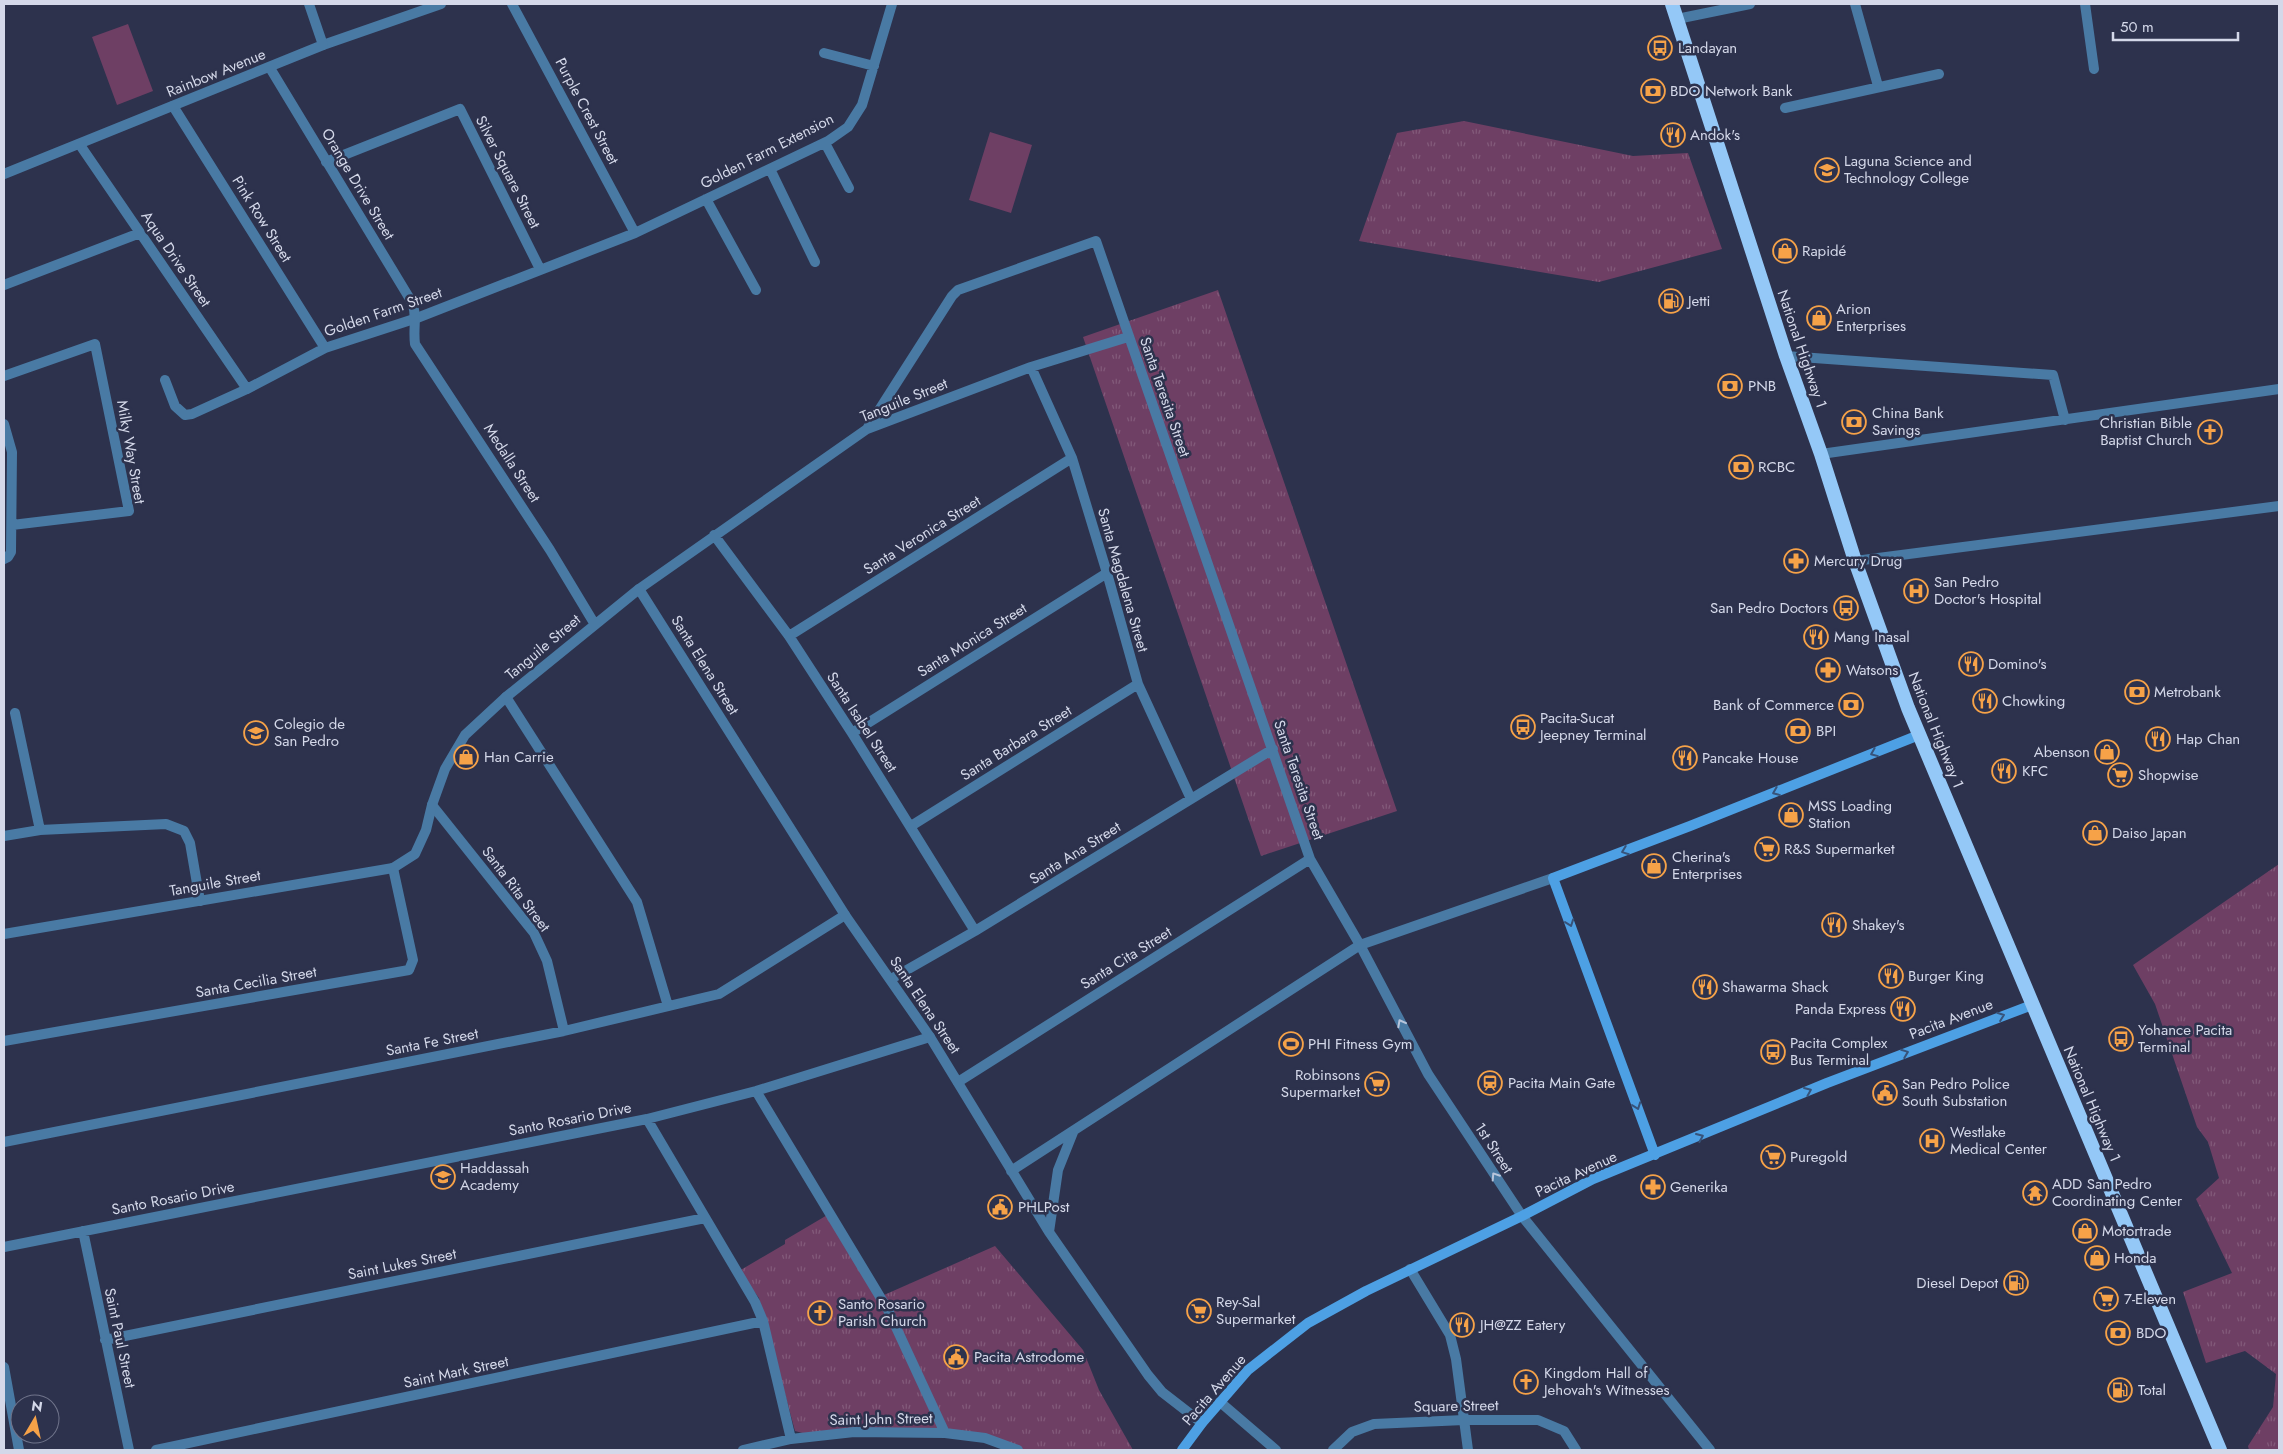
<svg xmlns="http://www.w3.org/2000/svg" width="2283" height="1454" font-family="Jost,sans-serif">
	<defs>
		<pattern id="grass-tufts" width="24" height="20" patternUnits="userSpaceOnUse" patternTransform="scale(1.25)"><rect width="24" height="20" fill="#6e3f64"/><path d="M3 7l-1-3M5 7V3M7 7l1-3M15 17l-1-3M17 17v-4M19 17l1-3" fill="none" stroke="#825a7a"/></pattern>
	</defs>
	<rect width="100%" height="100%" fill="#2d324d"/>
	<!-- grass -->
	<path fill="url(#grass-tufts)" d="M 1464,121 L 1633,156 L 1688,153 L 1722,249 L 1599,282 L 1359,241 L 1397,133 Z
		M 1218,290 L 1397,811 L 1261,856 L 1083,337 Z
		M 2279,864 L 2279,1450 L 2249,1450 L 2248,1446 L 2273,1407 L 2276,1374 L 2245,1351 L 2206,1363 L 2183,1292 L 2232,1273 L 2196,1199 L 2219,1178 L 2208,1142 L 2197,1127 L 2155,1004 L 2133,965 Z
		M 829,1214 L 888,1310 L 941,1430 L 806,1434 L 795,1431 L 759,1298 L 739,1271 L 785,1244 L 785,1240 Z
		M 995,1246 L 1083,1350 L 1099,1390 L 1133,1450 L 1019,1450 L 945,1433 L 884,1295 Z"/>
	<!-- pitch -->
	<path fill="#6e3f64" d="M 128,24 L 153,91 L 117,105 L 92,37 Z
		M 990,132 L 1032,145 L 1011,213 L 969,200 Z"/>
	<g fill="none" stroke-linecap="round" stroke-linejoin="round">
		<!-- minor -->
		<path stroke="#497aa4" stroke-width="10" d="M 512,4 L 635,233
			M 1855,4 L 1878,86
			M 2085,4 L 2094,69
			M 1677,19 L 1750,4
			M 323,45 L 441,4
			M 824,53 L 874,66
			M 173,106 L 325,348
			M 1785,108 L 1939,74
			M 825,143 L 849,188
			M 80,145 L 247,389
			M 326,162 L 460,109 L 540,269
			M 770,169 L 815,262
			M 706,199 L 756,290
			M 4,285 L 140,233
			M 1786,356 L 2053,375 L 2065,420
			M 1031,367 L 1072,458 L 1107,573 L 1138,684 L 1191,799
			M 4,376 L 95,344 L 129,511 L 12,525
			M 165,380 L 175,406 L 185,415 L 192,414 L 247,389 L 325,348 L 417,318 L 635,233 L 828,141 L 848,127 L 862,105 L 892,4
			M 4,424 L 12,452 L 11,552 L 8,557 L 4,559
			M 867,429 L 952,296 L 958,290 L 1096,241 L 1310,859 L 1360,945 L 1428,1074 L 1522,1216 L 1710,1450
			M 1821,454 L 2279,389
			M 714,535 L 789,636 L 852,733 L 975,931
			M 1855,561 L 2279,506
			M 639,589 L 867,429 L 1031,367 L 1128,337
			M 789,636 L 1072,458
			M 506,697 L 637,902 L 668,1006
			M 15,713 L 40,830
			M 852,733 L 1107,573
			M 432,805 L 534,933 L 547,961 L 564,1031
			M 911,826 L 1138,684
			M 4,836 L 40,830 L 166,824 L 184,831 L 190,843 L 200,901
			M 891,979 L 975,931 L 1273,749
			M 4,1041 L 409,970 L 413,960 L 393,868
			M 958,1082 L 1310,859
			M 756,1091 L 888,1310 L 945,1433
			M 647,1119 L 755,1302 L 763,1321 L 791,1439
			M 4,1142 L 564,1031 L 719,994 L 845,915
			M 83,1231 L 129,1450
			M 4,1247 L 647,1119 L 756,1091 L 930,1037
			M 1410,1269 L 1450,1335 L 1456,1359 L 1468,1450
			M 105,1340 L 705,1218
			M 1220,1402 L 1276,1450
			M 156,1450 L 763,1321
			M 743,1450 L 791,1439 L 854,1432 L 945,1433 L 985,1438 L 1018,1450
			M 1333,1450 L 1352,1432 L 1374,1424 L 1464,1420 L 1538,1420 L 1564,1431 L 1576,1450"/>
		<!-- tertiary -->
		<path stroke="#497aa4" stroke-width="10" d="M 270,68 L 413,304 C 417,320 413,328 415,344 L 550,550 L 594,623
			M 4,174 L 323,45 L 309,4
			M 4,934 L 393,868 L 415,854 L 426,830 L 432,805 L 445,769 L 465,735 L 506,697 L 639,589 L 845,915 L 930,1037 L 1049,1232 L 1148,1375 L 1162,1392 L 1202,1423
			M 1011,1171 L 1360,945 L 1553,878
			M 1049,1232 L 1058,1170 L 1074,1130
			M 4,1367 L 19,1450"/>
		<!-- secondary -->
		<path stroke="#4da0e4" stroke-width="10" d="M 1655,1155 L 1553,878 L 1690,826 L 1919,735
			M 1182,1450 L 1202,1423 L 1248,1370 L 1308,1323 L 1366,1291 L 1522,1216 L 1593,1179 L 1827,1083 L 2032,1005"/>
		<!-- trunk -->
		<path stroke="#94c8f7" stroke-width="14" d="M 1672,4 L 1786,356 L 1821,454 L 1855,561 L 1908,708 L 2220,1450"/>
	</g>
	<!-- one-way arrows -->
	<defs><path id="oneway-chevron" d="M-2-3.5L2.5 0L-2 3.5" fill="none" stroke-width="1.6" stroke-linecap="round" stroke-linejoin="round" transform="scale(1.25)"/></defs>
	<g stroke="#37537a">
		<use href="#oneway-chevron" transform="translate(1874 753) rotate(158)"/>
		<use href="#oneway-chevron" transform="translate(1776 792) rotate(158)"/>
		<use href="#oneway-chevron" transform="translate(1625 851) rotate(159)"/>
		<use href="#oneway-chevron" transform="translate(1570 923) rotate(70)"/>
		<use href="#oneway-chevron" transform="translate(2001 1016) rotate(-20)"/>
		<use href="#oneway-chevron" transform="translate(1905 1053) rotate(-21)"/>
		<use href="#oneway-chevron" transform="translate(1808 1091) rotate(-23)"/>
		<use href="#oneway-chevron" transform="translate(1637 1106) rotate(70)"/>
		<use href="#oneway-chevron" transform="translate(1700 1137) rotate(-23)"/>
	</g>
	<g stroke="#b8c5db">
		<use href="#oneway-chevron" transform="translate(1401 1023) rotate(-118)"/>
		<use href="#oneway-chevron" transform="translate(1495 1176) rotate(-123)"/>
	</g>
	<!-- icons -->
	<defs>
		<g id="bus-ring" transform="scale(1.25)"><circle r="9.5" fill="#2d324d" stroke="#f6a248" stroke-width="1.5"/><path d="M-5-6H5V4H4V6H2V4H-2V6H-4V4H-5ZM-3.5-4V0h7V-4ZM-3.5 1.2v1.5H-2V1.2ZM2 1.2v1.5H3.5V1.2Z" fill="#f6a248"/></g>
		<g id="bank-ring" transform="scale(1.25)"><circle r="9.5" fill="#2d324d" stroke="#f6a248" stroke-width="1.5"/><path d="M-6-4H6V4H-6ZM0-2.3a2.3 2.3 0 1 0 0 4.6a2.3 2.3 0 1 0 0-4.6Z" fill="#f6a248"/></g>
		<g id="restaurant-ring" transform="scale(1.25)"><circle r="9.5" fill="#2d324d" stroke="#f6a248" stroke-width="1.5"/><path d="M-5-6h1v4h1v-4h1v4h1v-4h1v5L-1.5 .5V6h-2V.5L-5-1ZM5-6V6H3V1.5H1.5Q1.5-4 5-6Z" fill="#f6a248"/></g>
		<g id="university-ring" transform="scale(1.25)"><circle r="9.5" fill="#2d324d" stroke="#f6a248" stroke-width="1.5"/><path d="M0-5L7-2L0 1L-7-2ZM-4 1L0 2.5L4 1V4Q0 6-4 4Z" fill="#f6a248"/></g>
		<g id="shop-ring" transform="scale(1.25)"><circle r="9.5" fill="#2d324d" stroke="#f6a248" stroke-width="1.5"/><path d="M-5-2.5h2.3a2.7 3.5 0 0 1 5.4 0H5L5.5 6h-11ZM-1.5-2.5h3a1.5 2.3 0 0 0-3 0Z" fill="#f6a248"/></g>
		<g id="fuel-ring" transform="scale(1.25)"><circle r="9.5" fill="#2d324d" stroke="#f6a248" stroke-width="1.5"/><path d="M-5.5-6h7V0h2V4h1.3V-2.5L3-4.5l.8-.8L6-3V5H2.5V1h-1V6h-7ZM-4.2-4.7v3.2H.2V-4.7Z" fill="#f6a248"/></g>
		<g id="church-ring" transform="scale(1.25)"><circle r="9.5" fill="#2d324d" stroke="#f6a248" stroke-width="1.5"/><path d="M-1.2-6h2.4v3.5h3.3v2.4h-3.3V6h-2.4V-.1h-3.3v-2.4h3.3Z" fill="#f6a248"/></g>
		<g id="pharmacy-ring" transform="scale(1.25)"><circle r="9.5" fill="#2d324d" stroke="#f6a248" stroke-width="1.5"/><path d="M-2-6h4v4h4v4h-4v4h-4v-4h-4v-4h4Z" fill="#f6a248"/></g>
		<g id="hospital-ring" transform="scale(1.25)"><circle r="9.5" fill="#2d324d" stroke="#f6a248" stroke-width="1.5"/><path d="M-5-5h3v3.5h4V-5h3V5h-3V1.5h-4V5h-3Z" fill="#f6a248"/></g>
		<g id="school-ring" transform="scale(1.25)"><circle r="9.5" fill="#2d324d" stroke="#f6a248" stroke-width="1.5"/><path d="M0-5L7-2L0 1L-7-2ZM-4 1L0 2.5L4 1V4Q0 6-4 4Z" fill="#f6a248"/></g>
		<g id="supermarket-ring" transform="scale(1.25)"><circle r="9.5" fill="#2d324d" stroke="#f6a248" stroke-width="1.5"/><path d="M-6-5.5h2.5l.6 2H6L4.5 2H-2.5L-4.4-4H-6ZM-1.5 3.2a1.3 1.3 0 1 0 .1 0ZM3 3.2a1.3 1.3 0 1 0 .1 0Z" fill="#f6a248"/></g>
		<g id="stadium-ring" transform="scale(1.25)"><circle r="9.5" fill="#2d324d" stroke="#f6a248" stroke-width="1.5"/><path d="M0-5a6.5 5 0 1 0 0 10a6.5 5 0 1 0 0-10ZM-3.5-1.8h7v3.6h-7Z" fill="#f6a248"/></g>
		<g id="station-ring" transform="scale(1.25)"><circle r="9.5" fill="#2d324d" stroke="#f6a248" stroke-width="1.5"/><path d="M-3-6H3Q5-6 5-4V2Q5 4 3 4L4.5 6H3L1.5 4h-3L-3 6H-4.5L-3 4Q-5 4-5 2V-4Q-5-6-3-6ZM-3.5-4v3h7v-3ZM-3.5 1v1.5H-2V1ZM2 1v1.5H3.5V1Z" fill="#f6a248"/></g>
		<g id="civic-ring" transform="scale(1.25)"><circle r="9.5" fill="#2d324d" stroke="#f6a248" stroke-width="1.5"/><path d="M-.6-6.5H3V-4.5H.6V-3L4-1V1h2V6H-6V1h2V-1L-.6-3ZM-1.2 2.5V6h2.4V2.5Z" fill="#f6a248"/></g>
		<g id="temple-ring" transform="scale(1.25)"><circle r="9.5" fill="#2d324d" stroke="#f6a248" stroke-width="1.5"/><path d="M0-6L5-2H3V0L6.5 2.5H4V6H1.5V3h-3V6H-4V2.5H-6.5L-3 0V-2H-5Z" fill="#f6a248"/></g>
	</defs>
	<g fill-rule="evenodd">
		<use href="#bus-ring" x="1660" y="48"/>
		<use href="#bank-ring" x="1653" y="91"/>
		<use href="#restaurant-ring" x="1673" y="135"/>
		<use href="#university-ring" x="1827" y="170"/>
		<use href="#shop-ring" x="1785" y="251"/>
		<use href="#fuel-ring" x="1671" y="301"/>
		<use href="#shop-ring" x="1819" y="318"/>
		<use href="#bank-ring" x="1730" y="386"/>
		<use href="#bank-ring" x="1854" y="422"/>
		<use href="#church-ring" x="2210" y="432"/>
		<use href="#bank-ring" x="1741" y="467"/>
		<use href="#pharmacy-ring" x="1796" y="561"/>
		<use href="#hospital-ring" x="1916" y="591"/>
		<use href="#bus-ring" x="1846" y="608"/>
		<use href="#restaurant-ring" x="1816" y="637"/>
		<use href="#restaurant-ring" x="1971" y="664"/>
		<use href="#pharmacy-ring" x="1828" y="670"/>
		<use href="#bank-ring" x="2137" y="692"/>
		<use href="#restaurant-ring" x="1985" y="701"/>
		<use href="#bank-ring" x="1851" y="705"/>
		<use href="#bus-ring" x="1523" y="727"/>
		<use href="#bank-ring" x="1798" y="731"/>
		<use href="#school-ring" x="256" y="733"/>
		<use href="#restaurant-ring" x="2158" y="739"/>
		<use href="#shop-ring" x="2107" y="752"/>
		<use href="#shop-ring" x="466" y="757"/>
		<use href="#restaurant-ring" x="1685" y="758"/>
		<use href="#restaurant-ring" x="2004" y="771"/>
		<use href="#supermarket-ring" x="2120" y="775"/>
		<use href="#shop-ring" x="1791" y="815"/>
		<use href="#shop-ring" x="2095" y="833"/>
		<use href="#supermarket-ring" x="1767" y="849"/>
		<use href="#shop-ring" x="1654" y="866"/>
		<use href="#restaurant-ring" x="1834" y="925"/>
		<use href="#restaurant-ring" x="1891" y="976"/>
		<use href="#restaurant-ring" x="1705" y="987"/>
		<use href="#restaurant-ring" x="1903" y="1009"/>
		<use href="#bus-ring" x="2121" y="1039"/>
		<use href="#stadium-ring" x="1291" y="1044"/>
		<use href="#bus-ring" x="1773" y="1052"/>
		<use href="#station-ring" x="1490" y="1083"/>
		<use href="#supermarket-ring" x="1377" y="1084"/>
		<use href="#civic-ring" x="1885" y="1093"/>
		<use href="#hospital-ring" x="1932" y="1141"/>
		<use href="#supermarket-ring" x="1773" y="1157"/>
		<use href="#school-ring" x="443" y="1177"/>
		<use href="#pharmacy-ring" x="1653" y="1187"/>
		<use href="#temple-ring" x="2035" y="1193"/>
		<use href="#civic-ring" x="1000" y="1207"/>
		<use href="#shop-ring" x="2085" y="1231"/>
		<use href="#shop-ring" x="2097" y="1258"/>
		<use href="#fuel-ring" x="2016" y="1283"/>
		<use href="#supermarket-ring" x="2106" y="1299"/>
		<use href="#supermarket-ring" x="1199" y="1311"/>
		<use href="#church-ring" x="820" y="1313"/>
		<use href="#restaurant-ring" x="1462" y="1325"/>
		<use href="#bank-ring" x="2118" y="1333"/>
		<use href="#civic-ring" x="956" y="1357"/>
		<use href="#church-ring" x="1526" y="1382"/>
		<use href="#fuel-ring" x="2120" y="1390"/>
	</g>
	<g text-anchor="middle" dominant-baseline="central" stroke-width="5" stroke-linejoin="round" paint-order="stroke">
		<!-- poi labels -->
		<g font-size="15" fill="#d4d8e9" stroke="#2d324d" text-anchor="start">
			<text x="1678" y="48">Landayan</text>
			<text x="1670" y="91">BDO Network Bank</text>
			<text x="1690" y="135">Andok's</text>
			<text x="1844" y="161">Laguna Science and<tspan x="1844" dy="17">Technology College</tspan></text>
			<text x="1802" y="251">Rapidé</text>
			<text x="1688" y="301">Jetti</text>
			<text x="1836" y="309">Arion<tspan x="1836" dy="17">Enterprises</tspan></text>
			<text x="1748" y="386">PNB</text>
			<text x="1872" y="413">China Bank<tspan x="1872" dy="17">Savings</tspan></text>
			<text x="2192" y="423" text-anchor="end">Christian Bible<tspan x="2192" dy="17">Baptist Church</tspan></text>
			<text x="1758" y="467">RCBC</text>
			<text x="1814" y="561">Mercury Drug</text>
			<text x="1934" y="582">San Pedro<tspan x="1934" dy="17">Doctor's Hospital</tspan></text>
			<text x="1828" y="608" text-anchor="end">San Pedro Doctors</text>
			<text x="1834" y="637">Mang Inasal</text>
			<text x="1988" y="664">Domino's</text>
			<text x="1846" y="670">Watsons</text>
			<text x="2154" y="692">Metrobank</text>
			<text x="2002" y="701">Chowking</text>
			<text x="1834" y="705" text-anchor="end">Bank of Commerce</text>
			<text x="1540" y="718">Pacita-Sucat<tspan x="1540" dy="17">Jeepney Terminal</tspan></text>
			<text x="274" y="724">Colegio de<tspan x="274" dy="17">San Pedro</tspan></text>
			<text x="1816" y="731">BPI</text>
			<text x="2176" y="739">Hap Chan</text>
			<text x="2090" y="752" text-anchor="end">Abenson</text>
			<text x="484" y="757">Han Carrie</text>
			<text x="1702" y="758">Pancake House</text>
			<text x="2022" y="771">KFC</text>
			<text x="2138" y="775">Shopwise</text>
			<text x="1808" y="806">MSS Loading<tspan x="1808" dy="17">Station</tspan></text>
			<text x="2112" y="833">Daiso Japan</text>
			<text x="1784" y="849">R&amp;S Supermarket</text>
			<text x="1672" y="857">Cherina's<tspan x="1672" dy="17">Enterprises</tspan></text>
			<text x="1852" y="925">Shakey's</text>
			<text x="1908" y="976">Burger King</text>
			<text x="1722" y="987">Shawarma Shack</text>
			<text x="1886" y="1009" text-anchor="end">Panda Express</text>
			<text x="2138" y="1030">Yohance Pacita<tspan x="2138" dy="17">Terminal</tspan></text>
			<text x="1790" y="1043">Pacita Complex<tspan x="1790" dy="17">Bus Terminal</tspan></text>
			<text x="1308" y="1044">PHI Fitness Gym</text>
			<text x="1360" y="1075" text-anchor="end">Robinsons<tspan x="1360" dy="17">Supermarket</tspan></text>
			<text x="1508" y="1083">Pacita Main Gate</text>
			<text x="1902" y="1084">San Pedro Police<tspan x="1902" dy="17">South Substation</tspan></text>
			<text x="1950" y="1132">Westlake<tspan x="1950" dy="17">Medical Center</tspan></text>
			<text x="1790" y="1157">Puregold</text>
			<text x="460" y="1168">Haddassah<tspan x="460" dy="17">Academy</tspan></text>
			<text x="2052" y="1184">ADD San Pedro<tspan x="2052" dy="17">Coordinating Center</tspan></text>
			<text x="1670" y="1187">Generika</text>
			<text x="1018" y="1207">PHLPost</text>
			<text x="2102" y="1231">Motortrade</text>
			<text x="2114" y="1258">Honda</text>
			<text x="1998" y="1283" text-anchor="end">Diesel Depot</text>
			<text x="2124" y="1299">7-Eleven</text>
			<text x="1216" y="1302">Rey-Sal<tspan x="1216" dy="17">Supermarket</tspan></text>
			<text x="838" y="1304">Santo Rosario<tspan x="838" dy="17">Parish Church</tspan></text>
			<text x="1480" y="1325">JH@ZZ Eatery</text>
			<text x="2136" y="1333">BDO</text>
			<text x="974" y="1357">Pacita Astrodome</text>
			<text x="1544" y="1373">Kingdom Hall of<tspan x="1544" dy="17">Jehovah's Witnesses</tspan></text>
			<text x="2138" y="1390">Total</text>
		</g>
		<!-- street labels -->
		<g font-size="15" fill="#d4d8e9" stroke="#2d324d">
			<text transform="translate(216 73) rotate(-22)">Rainbow Avenue</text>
			<text transform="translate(587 111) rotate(62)">Purple Crest Street</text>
			<text transform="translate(767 151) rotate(-27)">Golden Farm Extension</text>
			<text transform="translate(508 172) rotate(63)">Silver Square Street</text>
			<text transform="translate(358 184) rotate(59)">Orange Drive Street</text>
			<text transform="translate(262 219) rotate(58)">Pink Row Street</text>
			<text transform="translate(176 259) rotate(56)">Aqua Drive Street</text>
			<text transform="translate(383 312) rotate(-19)">Golden Farm Street</text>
			<text transform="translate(1802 349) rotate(71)">National Highway 1</text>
			<text transform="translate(1165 397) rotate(71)">Santa Teresita Street</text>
			<text transform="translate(904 400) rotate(-22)">Tanguile Street</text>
			<text transform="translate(131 452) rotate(80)">Milky Way Street</text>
			<text transform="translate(512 463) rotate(57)">Medalla Street</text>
			<text transform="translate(922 535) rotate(-32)">Santa Veronica Street</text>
			<text transform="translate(1123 580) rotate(74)">Santa Magdalena Street</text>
			<text transform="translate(972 640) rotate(-32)">Santa Monica Street</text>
			<text transform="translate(543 647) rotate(-40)">Tanguile Street</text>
			<text transform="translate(705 665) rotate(58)">Santa Elena Street</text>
			<text transform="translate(862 722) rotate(57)">Santa Isabel Street</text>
			<text transform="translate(1936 730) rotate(68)">National Highway 1</text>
			<text transform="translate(1016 743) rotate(-32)">Santa Barbara Street</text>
			<text transform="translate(1299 780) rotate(71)">Santa Teresita Street</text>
			<text transform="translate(1075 853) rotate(-32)">Santa Ana Street</text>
			<text transform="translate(215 883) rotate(-10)">Tanguile Street</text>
			<text transform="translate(516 889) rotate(53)">Santa Rita Street</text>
			<text transform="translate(1126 958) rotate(-32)">Santa Cita Street</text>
			<text transform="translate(256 982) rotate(-10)">Santa Cecilia Street</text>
			<text transform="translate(925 1005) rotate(56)">Santa Elena Street</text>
			<text transform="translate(1951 1019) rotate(-21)">Pacita Avenue</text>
			<text transform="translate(432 1042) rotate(-11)">Santa Fe Street</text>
			<text transform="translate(2092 1104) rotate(67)">National Highway 1</text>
			<text transform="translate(570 1119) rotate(-11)">Santo Rosario Drive</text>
			<text transform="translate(1494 1148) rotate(57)">1st Street</text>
			<text transform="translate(1576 1174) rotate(-25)">Pacita Avenue</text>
			<text transform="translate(173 1198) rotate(-11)">Santo Rosario Drive</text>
			<text transform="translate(402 1264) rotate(-11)">Saint Lukes Street</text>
			<text transform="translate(120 1338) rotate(78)">Saint Paul Street</text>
			<text transform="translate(456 1372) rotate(-12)">Saint Mark Street</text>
			<text transform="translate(1214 1390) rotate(-49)">Pacita Avenue</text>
			<text transform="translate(1456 1406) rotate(-1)">Square Street</text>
			<text transform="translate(881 1419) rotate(-1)">Saint John Street</text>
		</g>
	</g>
	<!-- border -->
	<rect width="2283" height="1454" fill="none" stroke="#d4d8e9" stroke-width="10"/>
	<!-- north arrow -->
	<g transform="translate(35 1419) rotate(9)"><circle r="24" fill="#2d324d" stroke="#70748b"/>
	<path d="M0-4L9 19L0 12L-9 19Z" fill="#f6a248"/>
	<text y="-8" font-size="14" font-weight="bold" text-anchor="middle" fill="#d4d8e9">N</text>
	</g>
	<!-- scale -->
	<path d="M2113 32v8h125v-8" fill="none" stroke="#d4d8e9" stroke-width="2.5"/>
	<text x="2120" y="32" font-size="15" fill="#d4d8e9" stroke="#2d324d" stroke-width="4" paint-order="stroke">50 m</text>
</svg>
